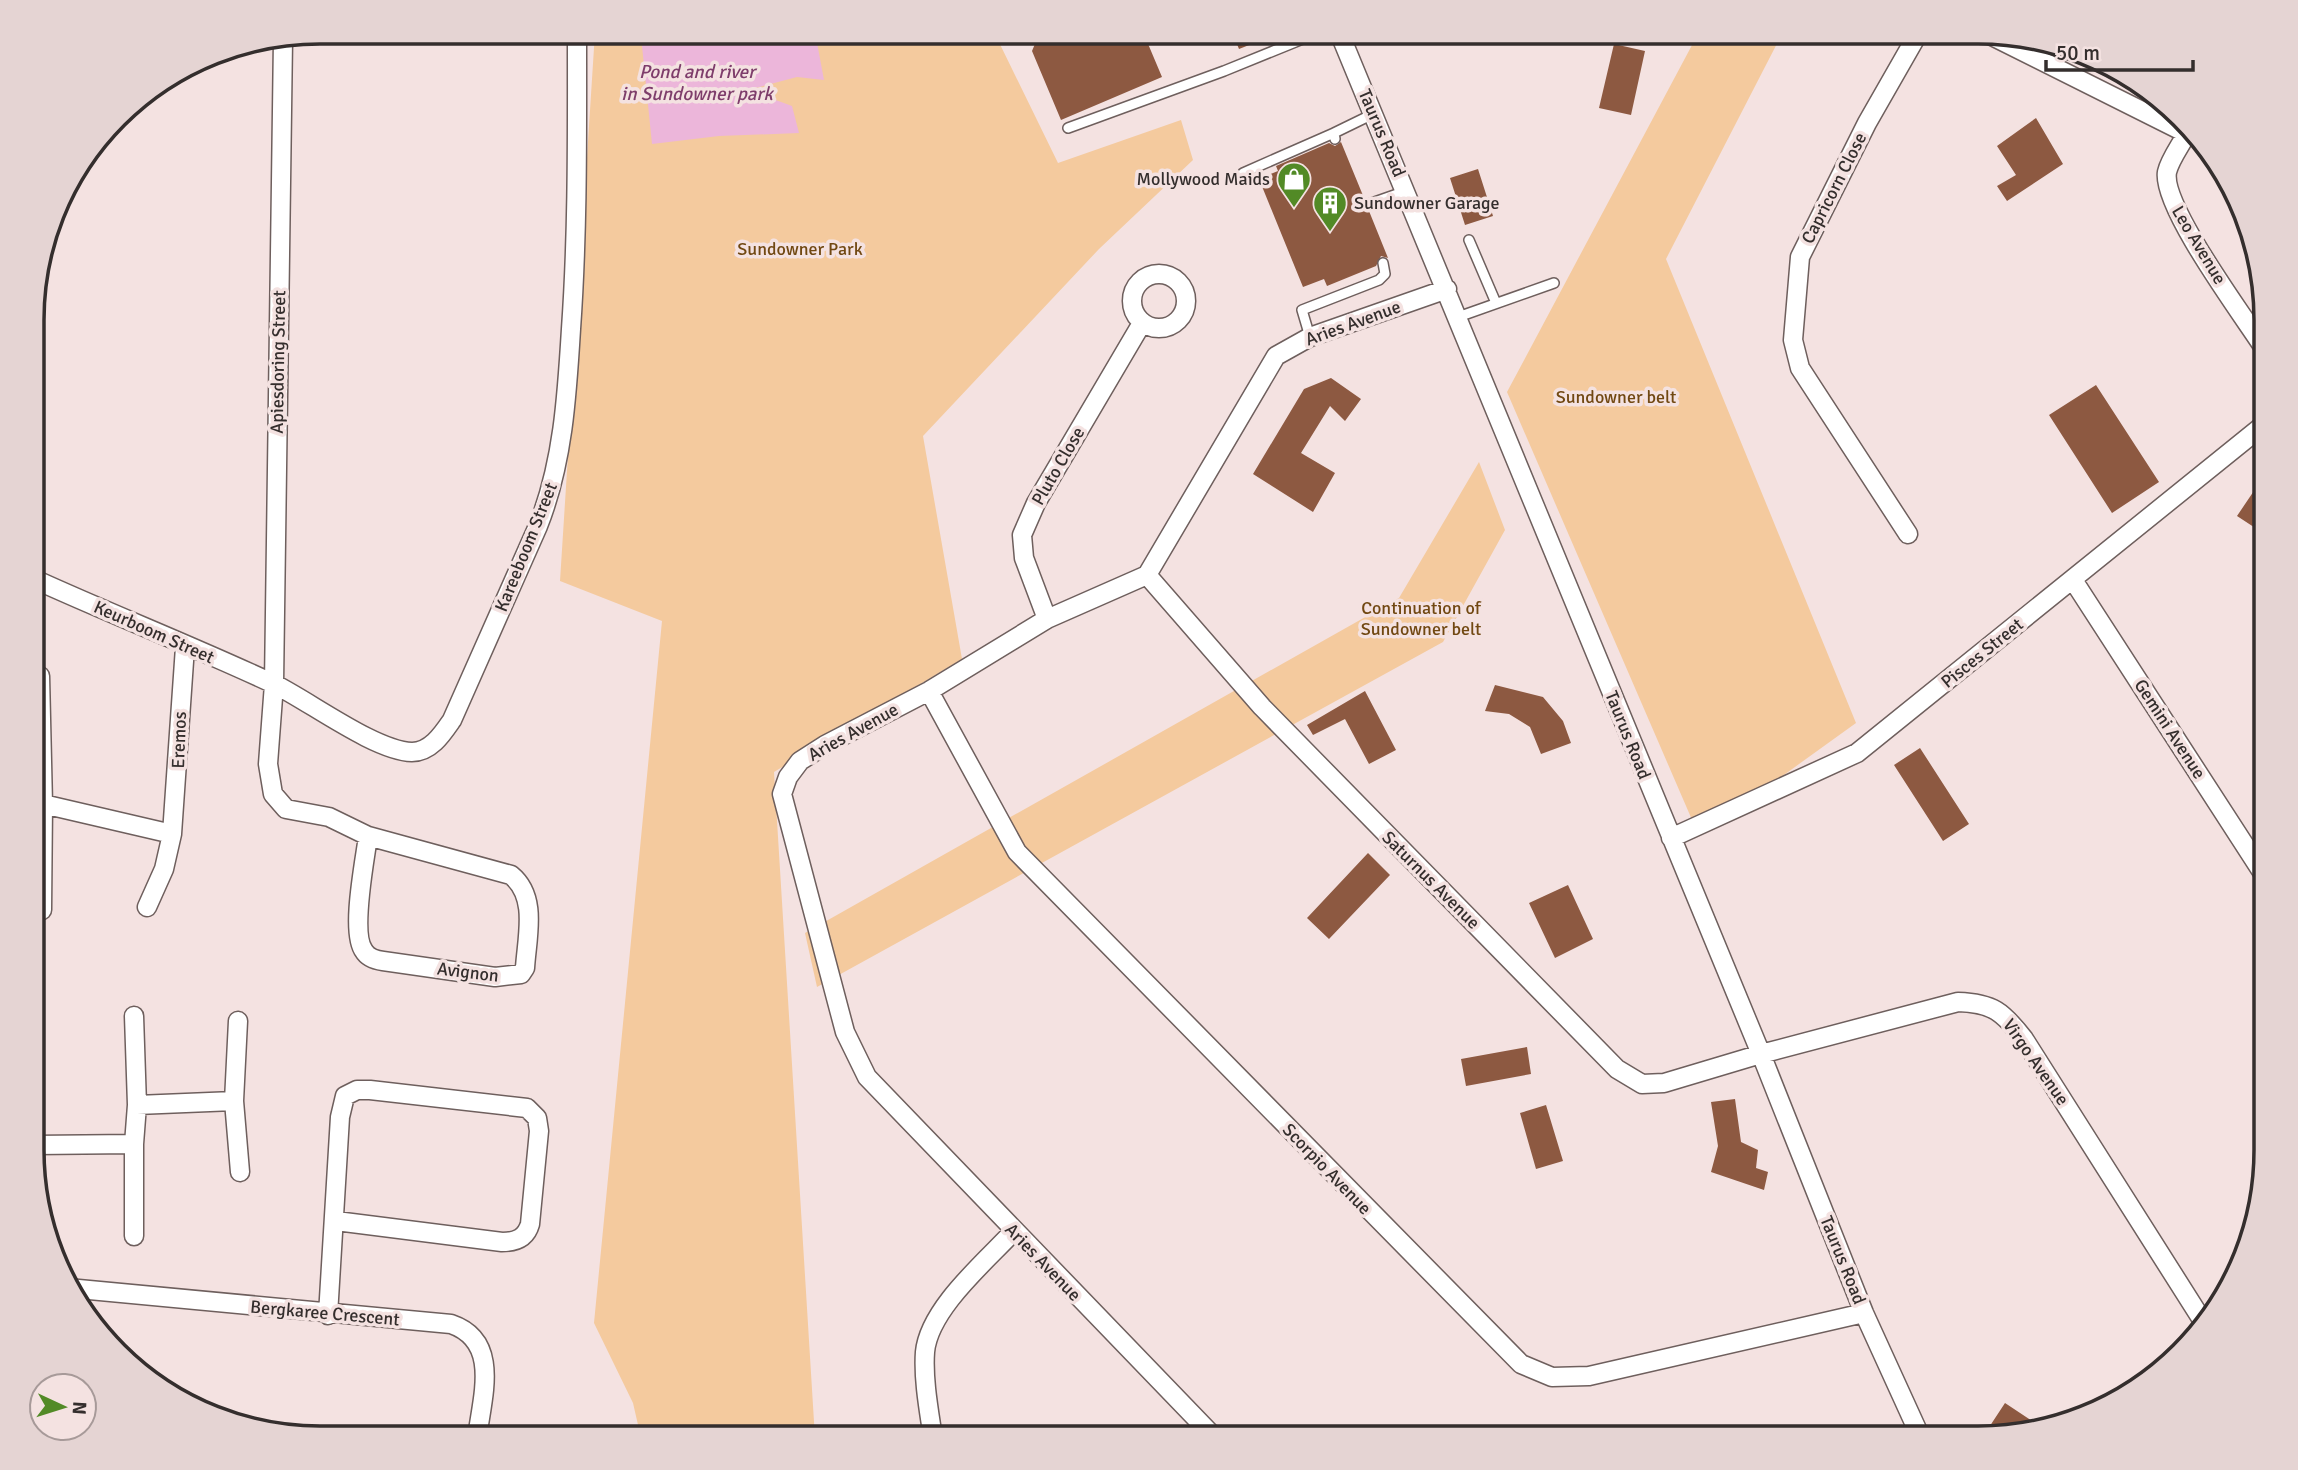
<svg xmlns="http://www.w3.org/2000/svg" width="2298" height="1470" font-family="Signika,sans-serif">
	<rect width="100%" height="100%" fill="#f4e2e1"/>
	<!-- green -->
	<path fill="#f4ca9e" d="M 595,32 L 994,32 L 1058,163 L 1181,120 L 1193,160 L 1099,249 L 923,436 L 962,659 L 774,772 L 815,1438 L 641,1438 L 633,1403 L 594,1323 L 662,621 L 560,581 Z
		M 1699,32 L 1783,32 L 1666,259 L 1856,723 L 1699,836 L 1507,392 Z
		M 1479,462 L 1505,530 L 1443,642 L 817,987 L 805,933 L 1399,598 Z"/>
	<!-- water -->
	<path fill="#ecb6da" d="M 647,32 L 815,32 L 824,80 L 797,77 L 748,90 L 792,106 L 799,133 L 719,136 L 652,144 L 642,46 Z"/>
	<!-- building -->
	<path fill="#8d5941" d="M 1040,32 L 1143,32 L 1162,77 L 1061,120 L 1032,51 Z
		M 1232,32 L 1282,32 L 1239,49 Z
		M 1614,44 L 1645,51 L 1631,115 L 1599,108 Z
		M 2036,118 L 2063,164 L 2007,201 L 1997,186 L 2016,175 L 1997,146 Z
		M 1341,142 L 1364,198 L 1360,208 L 1369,211 L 1388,258 L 1381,256 L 1376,266 L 1327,286 L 1324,279 L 1303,287 L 1259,179 L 1278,171 L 1276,166 L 1329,143 L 1335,146 Z
		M 1478,169 L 1493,216 L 1465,225 L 1450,178 Z
		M 1331,378 L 1361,399 L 1345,421 L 1330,406 L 1301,453 L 1335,473 L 1313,512 L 1253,474 L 1304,389 Z
		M 2096,385 L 2159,482 L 2112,513 L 2049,415 Z
		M 2266,473 L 2266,535 L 2237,516 Z
		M 1495,685 L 1543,697 L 1563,721 L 1571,743 L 1541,754 L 1530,727 L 1509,714 L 1485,711 Z
		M 1365,691 L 1396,750 L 1369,764 L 1345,719 L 1313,735 L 1307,725 Z
		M 1920,748 L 1969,824 L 1943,841 L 1894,765 Z
		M 1368,853 L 1390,875 L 1329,939 L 1307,918 Z
		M 1568,885 L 1593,939 L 1555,958 L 1529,903 Z
		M 1527,1047 L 1531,1074 L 1466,1086 L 1461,1059 Z
		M 1735,1099 L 1741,1142 L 1758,1150 L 1756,1168 L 1768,1172 L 1764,1190 L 1711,1172 L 1718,1146 L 1711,1102 Z
		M 1546,1105 L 1563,1161 L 1536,1169 L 1520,1113 Z
		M 2005,1403 L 2038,1425 L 1996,1438 L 1982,1438 Z"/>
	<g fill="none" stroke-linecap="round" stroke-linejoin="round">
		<!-- service casing -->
		<g stroke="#6e5f5d" stroke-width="12">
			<path id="service" d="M 1068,128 L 1224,71 L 1320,32
				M 1334,133 L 1373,114
				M 1243,173 L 1334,133 L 1335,139
				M 1366,205 L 1406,191
				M 1469,240 L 1496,303
				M 1458,317 L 1554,283
				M 1310,337 L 1302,310 L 1379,280 L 1385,274 L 1383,263"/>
		</g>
		<!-- minor casing -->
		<g stroke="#6e5f5d" stroke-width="21">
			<path id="minor" d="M 1339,32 L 1761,1054 L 1864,1313 L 1921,1438
				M 1986,33 L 2188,134
				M 283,39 L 274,684 L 268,764 L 273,794 L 286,809 L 329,817 L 368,836 L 511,875 C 538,897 527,936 525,968 L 521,974 L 495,977 L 383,961 C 376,960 368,958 364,951 C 350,933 365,860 368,836
				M 2187,133 C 2181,145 2170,159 2167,172 C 2161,206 2245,318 2266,351
				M1132 301a27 27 0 1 1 54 0a27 27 0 1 1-54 0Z
				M 1908,534 L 1800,368 L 1793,340 L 1800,257 L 1867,123 L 1919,32
				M 1147,575 L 1262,707 L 1617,1069 L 1642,1084 L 1664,1083 L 1761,1054 L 1958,1002 C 1993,1003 2003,1012 2024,1039 L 2204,1323
				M 34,579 C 113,615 195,647 274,684 C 309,701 375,751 412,752 C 431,752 443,733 452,720 L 538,526 C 563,463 567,396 571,329 C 578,230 577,131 577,32
				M 2073,580 L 2266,878
				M 1047,619 L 1024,558 L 1022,535 L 1036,503 L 1142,323
				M 40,676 L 43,804 L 172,834
				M 929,691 L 1017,852 L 1521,1364 L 1552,1377 L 1589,1376 L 1864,1313
				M 1671,838 L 1857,753 L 2266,423
				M 147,907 L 164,869 L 172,834 L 185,647
				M 42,910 L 43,804
				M 134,1016 L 137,1105
				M 234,1101 L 240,1172
				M 134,1144 L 134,1236
				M 34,1145 L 134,1144 L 137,1105 L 234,1101 L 238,1021
				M 68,1288 L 451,1324 C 501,1341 482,1397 477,1438
				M 328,1315 L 340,1117 L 345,1096 L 357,1090 L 370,1090 L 527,1108 L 537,1118 L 539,1131 L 530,1224 C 526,1238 516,1242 502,1242 L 336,1221
				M 933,1438 C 929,1411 923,1379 925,1352 C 929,1309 985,1262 1013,1232
				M 1215,1438 L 867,1077 L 845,1032 L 782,794 L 788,777 L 800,761 L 825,745 L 929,691 L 1047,619 L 1147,575 L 1276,356 L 1310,337 L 1447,289"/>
		</g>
		<!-- service -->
		<use href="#service" stroke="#fff" stroke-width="9"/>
		<!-- minor -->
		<use href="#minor" stroke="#fff" stroke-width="18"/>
	</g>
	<!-- icons -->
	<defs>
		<g id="shop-pin" transform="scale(1.75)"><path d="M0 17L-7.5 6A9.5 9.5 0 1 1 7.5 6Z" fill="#528a26" stroke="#f4e2e1"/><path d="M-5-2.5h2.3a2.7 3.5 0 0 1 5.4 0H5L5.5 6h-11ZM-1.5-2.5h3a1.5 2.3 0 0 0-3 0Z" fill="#fff"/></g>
		<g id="building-pin" transform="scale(1.75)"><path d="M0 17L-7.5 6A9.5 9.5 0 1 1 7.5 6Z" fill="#528a26" stroke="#f4e2e1"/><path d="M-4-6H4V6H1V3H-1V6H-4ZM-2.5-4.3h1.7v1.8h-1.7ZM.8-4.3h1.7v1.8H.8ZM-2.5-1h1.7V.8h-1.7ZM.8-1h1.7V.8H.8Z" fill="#fff"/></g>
	</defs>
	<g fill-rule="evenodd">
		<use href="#shop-pin" x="1294" y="179"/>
		<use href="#building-pin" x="1330" y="203"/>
	</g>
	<g text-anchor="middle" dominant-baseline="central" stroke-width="7" stroke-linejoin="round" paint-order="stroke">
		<!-- street labels -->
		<g font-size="18" fill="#342e2d" stroke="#f4e2e1">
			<text transform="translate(1382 133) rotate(67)">Taurus Road</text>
			<text transform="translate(1834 188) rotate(-63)">Capricorn Close</text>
			<text transform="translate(2199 245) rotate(59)">Leo Avenue</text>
			<text transform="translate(1353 323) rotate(-20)">Aries Avenue</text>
			<text transform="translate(278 362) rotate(-89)">Apiesdoring Street</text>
			<text transform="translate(1058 466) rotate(-60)">Pluto Close</text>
			<text transform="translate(526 547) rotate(-68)">Kareeboom Street</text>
			<text transform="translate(154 632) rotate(24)">Keurboom Street</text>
			<text transform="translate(1982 653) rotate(-39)">Pisces Street</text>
			<text transform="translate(2170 729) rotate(57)">Gemini Avenue</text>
			<text transform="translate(853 732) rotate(-29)">Aries Avenue</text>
			<text transform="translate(1628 735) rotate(68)">Taurus Road</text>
			<text transform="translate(179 740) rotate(-88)">Eremos</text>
			<text transform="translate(1431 880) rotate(45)">Saturnus Avenue</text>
			<text transform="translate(468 972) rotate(7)">Avignon</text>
			<text transform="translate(2036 1062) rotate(55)">Virgo Avenue</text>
			<text transform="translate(1327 1169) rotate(46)">Scorpio Avenue</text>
			<text transform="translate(1843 1260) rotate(68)">Taurus Road</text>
			<text transform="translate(1043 1262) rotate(46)">Aries Avenue</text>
			<text transform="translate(325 1313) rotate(5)">Bergkaree Crescent</text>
		</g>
		<!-- poi labels -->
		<g font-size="18" fill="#342e2d" stroke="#f4e2e1" text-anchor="end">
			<text x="1270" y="179">Mollywood Maids</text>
			<text x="1354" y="203" text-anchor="start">Sundowner Garage</text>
		</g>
		<!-- park labels -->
		<g font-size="18" fill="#714812" stroke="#f4e2e1">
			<text x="800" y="249">Sundowner Park</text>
			<text x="1616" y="397">Sundowner belt</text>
			<text x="1421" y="608">Continuation of<tspan x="1421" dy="21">Sundowner belt</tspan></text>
		</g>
		<!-- water labels -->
		<g font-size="19" font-style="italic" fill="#7e3d6b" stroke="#f4e2e1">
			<text x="697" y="72">Pond and river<tspan x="697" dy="22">in Sundowner park</tspan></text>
		</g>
	</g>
	<!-- crop -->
	<path d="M0 0H2298V1470H0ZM320 44H1978A276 276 0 0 1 2254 320V1150A276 276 0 0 1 1978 1426H320A276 276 0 0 1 44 1150V320A276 276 0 0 1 320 44Z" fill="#e5d4d3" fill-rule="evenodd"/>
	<path fill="none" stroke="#342e2d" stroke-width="3.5" d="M320 44H1978A276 276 0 0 1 2254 320V1150A276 276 0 0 1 1978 1426H320A276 276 0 0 1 44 1150V320A276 276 0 0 1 320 44Z"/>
	<!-- north arrow -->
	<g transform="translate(63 1407) rotate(94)"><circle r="33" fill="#f4e2e1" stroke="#a79a99" stroke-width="2"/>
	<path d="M0-5L12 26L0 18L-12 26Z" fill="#528a26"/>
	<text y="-10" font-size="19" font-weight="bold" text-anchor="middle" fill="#342e2d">N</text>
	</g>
	<!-- scale -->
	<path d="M2046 60v10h147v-10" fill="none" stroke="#342e2d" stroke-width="3.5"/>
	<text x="2056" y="60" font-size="21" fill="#342e2d" stroke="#f4e2e1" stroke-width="5" paint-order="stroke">50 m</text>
</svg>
